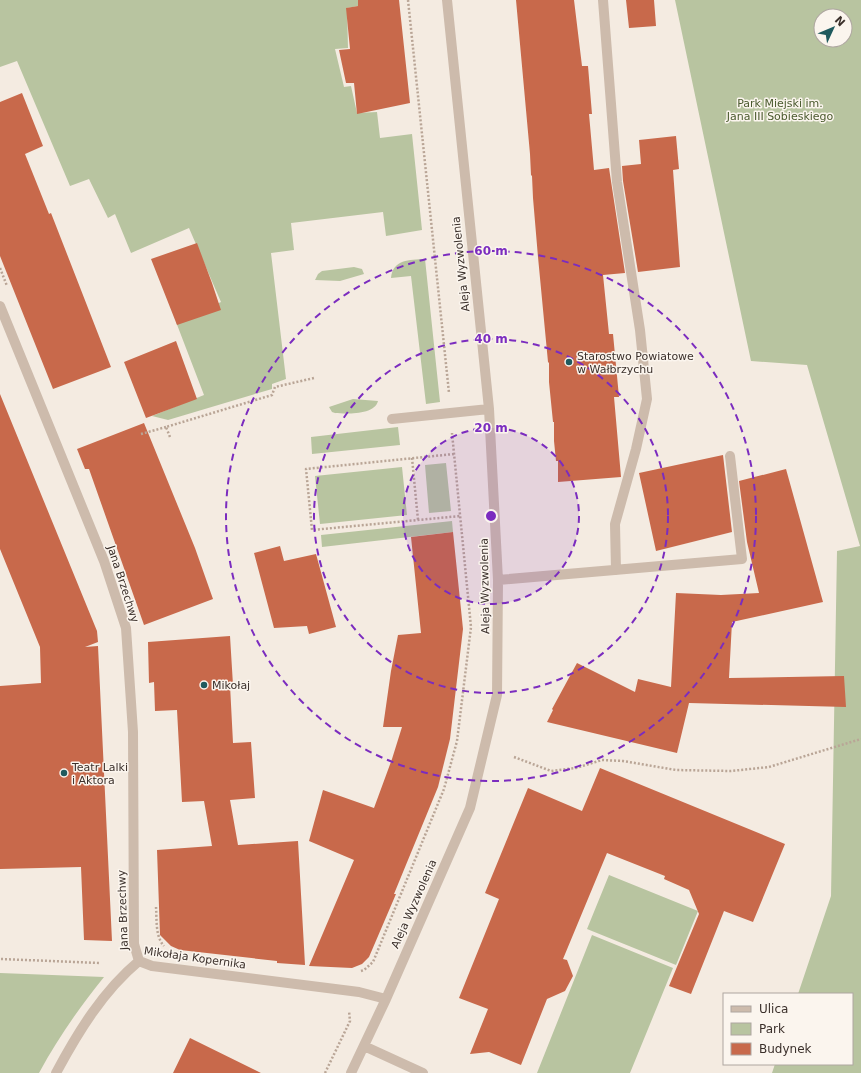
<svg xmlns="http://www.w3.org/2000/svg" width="861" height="1073" font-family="'DejaVu Sans',sans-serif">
	<rect width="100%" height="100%" fill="#f4ebe1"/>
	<!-- green -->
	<path fill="#b8c4a0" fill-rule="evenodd" d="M 0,0 L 358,0 L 358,6 L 347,8 L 348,48 L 335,49 L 344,87 L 351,86 L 357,113 L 377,112 L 380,138 L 412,134 L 422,230 L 386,236 L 383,212 L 291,223 L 294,250 L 271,253 L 286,379 L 272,384 L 272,389 L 168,420 L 152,416 L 204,395 L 176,322 L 221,302 L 189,228 L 131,253 L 115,214 L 108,218 L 89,179 L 70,186 L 17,61 L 0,67 Z
		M 675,0 L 861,0 L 861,1073 L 772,1073 L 775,1064 L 852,1064 L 852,994 L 798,994 L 831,896 L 837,551 L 860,546 L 807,365 L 751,361 ZM 821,16 L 845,16 L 845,40 L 821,40 Z
		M 425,259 L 440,402 L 426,404 L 411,276 L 391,278 C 393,259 409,260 425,259 Z
		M 354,267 L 362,269 L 364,274 L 340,281 L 315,280 L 318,274 L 322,271 Z
		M 353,399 L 378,401 C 375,415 346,414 335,413 L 332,412 L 329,407 Z
		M 398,427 L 400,445 L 312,454 L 311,437 Z
		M 446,463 L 451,511 L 429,513 L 425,465 Z
		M 402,467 L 407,515 L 320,524 L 315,476 Z
		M 452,521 L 453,532 L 322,547 L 321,535 Z
		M 609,875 L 698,911 L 676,965 L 587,929 Z
		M 592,935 L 673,968 L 630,1073 L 537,1073 Z
		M 0,973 L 104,977 C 79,1008 58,1038 39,1073 L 0,1073 Z"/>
	<!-- building -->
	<path fill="#c8694b" d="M 358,0 L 399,0 L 410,103 L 357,114 L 354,83 L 346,83 L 339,50 L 350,49 L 346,8 L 358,6 Z
		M 516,0 L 574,0 L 582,66 L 588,66 L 592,114 L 589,114 L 594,170 L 609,168 L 625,273 L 603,275 L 609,334 L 613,334 L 619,397 L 614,397 L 621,477 L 558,482 L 558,461 L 556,461 L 554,441 L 554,422 L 553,422 L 549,382 L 549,363 L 548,362 L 538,257 L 533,198 L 532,176 L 531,175 L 530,154 Z
		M 626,0 L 654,0 L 656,26 L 629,28 Z
		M 22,93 L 43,146 L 25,154 L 49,214 L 51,213 L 111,367 L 53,389 L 0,256 L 0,102 Z
		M 676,136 L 679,169 L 673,170 L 680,267 L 638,272 L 623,181 L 622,166 L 641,164 L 639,140 Z
		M 197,243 L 212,283 L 221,310 L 177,325 L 151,259 Z
		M 176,341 L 197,399 L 146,418 L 124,362 Z
		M 0,394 L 97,631 L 98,642 L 85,647 L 98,646 L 112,941 L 84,940 L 81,867 L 0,869 L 0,686 L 41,683 L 40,647 L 0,549 Z
		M 144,423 L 195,548 L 213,599 L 144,625 L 89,469 L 85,469 L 77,449 Z
		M 723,455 L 732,532 L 656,551 L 639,473 Z
		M 786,469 L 823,602 L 732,622 L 729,678 L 844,676 L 846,707 L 689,703 L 677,753 L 547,722 L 553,710 L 552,709 L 577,663 L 635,692 L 638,679 L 671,687 L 676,593 L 721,595 L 759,593 L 747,542 L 739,481 Z
		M 453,532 L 463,629 L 450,739 L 438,787 L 394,894 L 396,894 L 369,957 L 362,964 L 352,968 L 309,966 L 354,860 L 309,841 L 323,790 L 374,808 L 392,759 L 402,727 L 383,727 L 391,671 L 398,635 L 421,633 L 411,537 Z
		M 280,546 L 284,561 L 316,554 L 336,627 L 309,634 L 307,626 L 274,628 L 254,553 Z
		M 230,636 L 233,685 L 230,685 L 233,743 L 251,742 L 255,798 L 230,800 L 238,845 L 298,841 L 305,965 L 277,963 L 277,961 L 180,950 L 171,946 L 160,935 L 157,850 L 212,846 L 204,801 L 182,802 L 177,710 L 155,711 L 154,682 L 149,683 L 148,642 Z
		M 600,768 L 785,844 L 753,922 L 724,911 L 691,994 L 669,986 L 699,914 L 689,890 L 664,879 L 665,876 L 607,853 L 563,959 L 567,960 L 573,976 L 565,991 L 547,999 L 521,1065 L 489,1052 L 470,1054 L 488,1009 L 459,998 L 499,899 L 485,893 L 528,788 L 582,811 Z
		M 190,1038 L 261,1073 L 173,1073 Z"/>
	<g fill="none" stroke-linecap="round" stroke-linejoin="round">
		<!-- path -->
		<path stroke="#b9a596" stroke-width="2.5" stroke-dasharray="2 2" stroke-linecap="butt" d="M 408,0 L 449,393
			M 0,268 L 7,286
			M 141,434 L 166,427
			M 170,437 L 166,427 L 272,395 L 275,387 L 314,378
			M 454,454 L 306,469 L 312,530 L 460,516
			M 412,458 L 418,520
			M 514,757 L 551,771 L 576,768 L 602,760 L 623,761 L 676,770 L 731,771 L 769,767 L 861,739
			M 156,907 C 157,920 155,936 164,946
			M 1,959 L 100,963
			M 361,971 L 364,970 L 373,962 L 444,789 L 457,741 L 471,627 L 452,433
			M 325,1073 L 350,1021 L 349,1011"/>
		<!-- minor -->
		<path stroke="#cdbbac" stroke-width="10" d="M 603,0 L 617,182 L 640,330 L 647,399 L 636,449 L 615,524 L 616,570
			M 0,306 L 104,561 L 126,628 L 133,732 L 134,944 L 139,961
			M 392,419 L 489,409
			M 498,580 L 742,559 L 730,456
			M 139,961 L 152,966 L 359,992 L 386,999
			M 364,1046 L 423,1073
			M 56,1073 C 78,1032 103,991 139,961
			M 351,1073 L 386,999 L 470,808 L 497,695 L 498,580 L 489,409 L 447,0"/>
	</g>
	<!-- distance rings -->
	<circle cx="491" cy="516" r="88" fill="#7b2cbf" fill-opacity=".12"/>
	<g fill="none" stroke="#7b2cbf" stroke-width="2" stroke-dasharray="7 5">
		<circle cx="491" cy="516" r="88"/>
		<circle cx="491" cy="516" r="177"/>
		<circle cx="491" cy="516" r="265"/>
	</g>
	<!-- markers -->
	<g fill="#1f5a5e" stroke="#fbf5ee" stroke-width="1.5">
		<circle cx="569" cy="362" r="4"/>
		<circle cx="204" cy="685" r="4"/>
		<circle cx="64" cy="773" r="4"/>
	</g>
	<g text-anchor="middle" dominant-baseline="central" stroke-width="3" stroke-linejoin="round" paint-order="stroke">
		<!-- park labels -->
		<g font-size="11" fill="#4a5a2e" stroke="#fbf5ee">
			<text x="780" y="103">Park Miejski im.<tspan x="780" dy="13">Jana III Sobieskiego</tspan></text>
		</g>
		<!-- street labels -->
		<g font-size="11" fill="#3b302b" stroke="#fbf5ee">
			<text transform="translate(461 264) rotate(-96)">Aleja Wyzwolenia</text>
			<text transform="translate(123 584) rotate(72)">Jana Brzechwy</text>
			<text transform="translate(485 586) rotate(-91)">Aleja Wyzwolenia</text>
			<text transform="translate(414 904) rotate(-66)">Aleja Wyzwolenia</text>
			<text transform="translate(123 910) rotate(-92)">Jana Brzechwy</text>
			<text transform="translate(195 958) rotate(8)">Mikołaja Kopernika</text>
		</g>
		<!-- poi labels -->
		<g font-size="11" fill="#3b302b" stroke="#fbf5ee" text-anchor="start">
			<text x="577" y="356">Starostwo Powiatowe<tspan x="577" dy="13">w Wałbrzychu</tspan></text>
			<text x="212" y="685">Mikołaj</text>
			<text x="72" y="767">Teatr Lalki<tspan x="72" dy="13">i Aktora</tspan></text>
		</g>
	</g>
	<circle cx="491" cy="516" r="6" fill="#7b2cbf" stroke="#fbf5ee" stroke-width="2"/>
	<g font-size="12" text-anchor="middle" font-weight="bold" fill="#7b2cbf" stroke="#fbf5ee" stroke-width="3" stroke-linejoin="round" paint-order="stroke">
		<text x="491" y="255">60 m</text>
		<text x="491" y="343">40 m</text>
		<text x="491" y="432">20 m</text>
	</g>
	<!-- legend -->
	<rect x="723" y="993" width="130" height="72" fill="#fbf5ee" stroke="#aea6a0"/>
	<rect x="731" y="1006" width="20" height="6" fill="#cdbbac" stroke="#aea6a0"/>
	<text x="759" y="1013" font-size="12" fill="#3b302b">Ulica</text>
	<rect x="731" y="1023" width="20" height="12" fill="#b8c4a0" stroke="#aea6a0"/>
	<text x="759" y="1033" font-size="12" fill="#3b302b">Park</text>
	<rect x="731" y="1043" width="20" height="12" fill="#c8694b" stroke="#aea6a0"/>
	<text x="759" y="1053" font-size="12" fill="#3b302b">Budynek</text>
	<!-- north arrow -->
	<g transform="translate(833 28) rotate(46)"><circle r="19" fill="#fbf5ee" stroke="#aea6a0"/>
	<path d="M0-3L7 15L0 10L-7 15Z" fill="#1f5a5e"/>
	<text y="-6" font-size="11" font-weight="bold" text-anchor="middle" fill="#3b302b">N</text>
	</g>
</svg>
